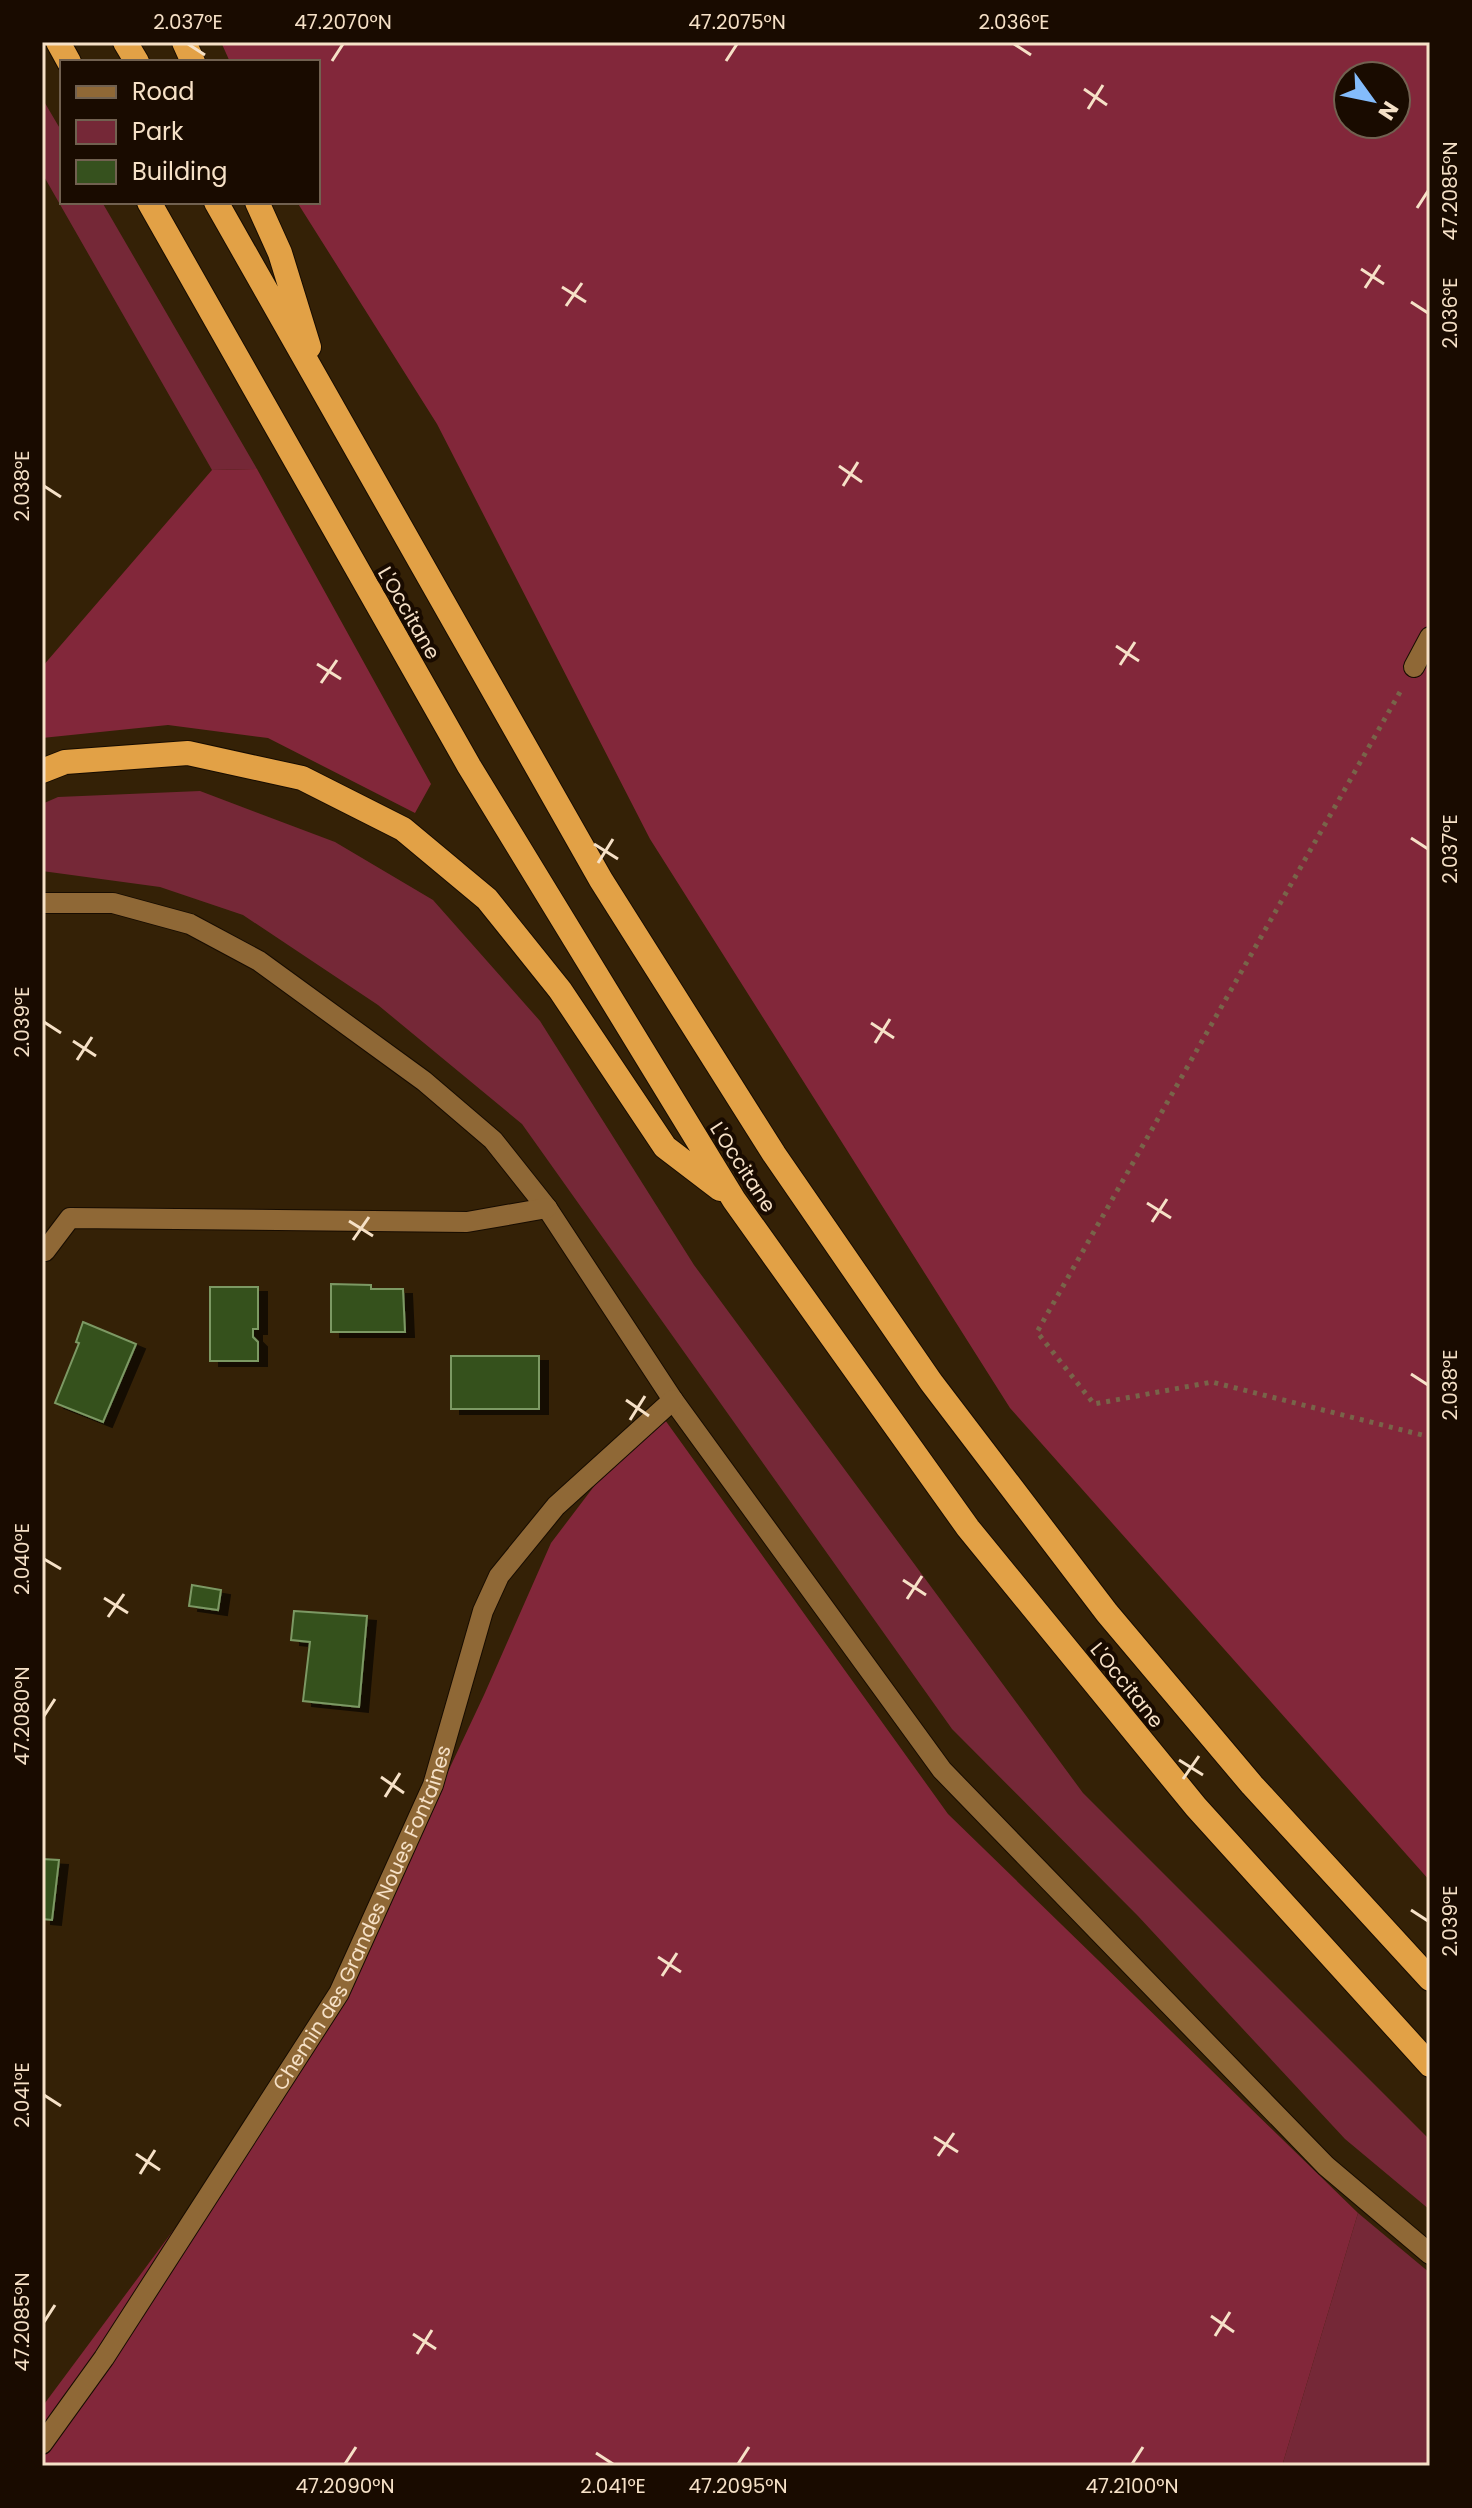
<svg xmlns="http://www.w3.org/2000/svg" width="1472" height="2508" font-family="Poppins,sans-serif">
	<defs>
		<filter id="shadow"><feDropShadow dx="9" dy="5" stdDeviation="0" flood-color="#0009"/></filter>
	</defs>
	<rect width="100%" height="100%" fill="#342106"/>
	<!-- green -->
	<path fill="#752837" d="M 42,98 L 62,132 L 62,202 L 102,202 L 257,469 L 212,470 L 42,173 Z
		M 200,791 L 335,842 L 433,900 L 540,1021 L 694,1265 L 1083,1793 L 1430,2140 L 1430,2210 L 1345,2139 L 1138,1916 L 952,1729 L 522,1124 L 378,1005 L 243,915 L 160,887 L 42,871 L 42,804 L 58,797 Z
		M 1358,2213 L 1430,2273 L 1430,2466 L 1282,2466 Z"/>
	<!-- forest -->
	<path fill="#82273a" fill-rule="evenodd" d="M 221,42 L 1430,42 L 1430,1881 L 1010,1408 L 650,839 L 437,424 L 297,202 L 318,202 L 318,62 L 230,62 ZM 1348,76 L 1396,76 L 1396,124 L 1348,124 Z
		M 257,469 L 431,784 L 415,813 L 268,738 L 168,725 L 42,738 L 42,667 L 212,470 Z
		M 655,1406 L 948,1814 L 1358,2213 L 1282,2466 L 42,2466 L 42,2407 L 334,2014 L 484,1695 L 551,1543 Z"/>
	<!-- building -->
	<path fill="#36511e" stroke="#7c9964" stroke-width="2" filter="url(#shadow)" d="M 331,1284 L 371,1285 L 371,1289 L 403,1289 L 405,1332 L 331,1332 Z
		M 210,1287 L 258,1287 L 258,1329 L 253,1329 L 253,1337 L 258,1342 L 258,1361 L 210,1361 Z
		M 83,1322 L 136,1344 L 103,1422 L 55,1403 L 79,1343 L 76,1342 Z
		M 451,1356 L 539,1356 L 539,1409 L 451,1409 Z
		M 192,1585 L 221,1590 L 218,1610 L 189,1606 Z
		M 294,1611 L 367,1616 L 359,1707 L 303,1701 L 310,1642 L 291,1640 Z
		M 42,1859 L 59,1860 L 52,1920 L 42,1919 Z"/>
	<g fill="none" stroke-linecap="round" stroke-linejoin="round">
		<!-- street casing -->
		<g stroke="#170c01" stroke-width="22">
			<g id="street">
				<path d="M 1414,667 L 1430,637"/>
				<path d="M 42,903 L 113,903 L 190,924 L 259,961 L 424,1081 L 493,1140 L 547,1208 L 673,1400 L 942,1770 L 1326,2166 L 1430,2254"/>
				<path d="M 45,1251 L 70,1218 L 467,1222 L 547,1208"/>
				<path id="s1" d="M 42,2444 L 104,2358 L 339,1993 L 433,1785 L 483,1611 L 499,1576 L 556,1506 L 673,1400"/>
			</g>
		</g>
		<!-- highway casing -->
		<g stroke="#170c01" stroke-width="26">
			<path id="highway" d="M 58,42 L 69,62
				M 125,42 L 137,62
				M 184,42 L 193,62
				M 149,202 L 469,766 L 734,1200 L 968,1528 L 1196,1807 L 1430,2065
				M 216,202 L 601,880 L 774,1154 L 931,1382 L 1107,1613 L 1252,1785 L 1430,1979
				M 257,202 L 280,253 L 309,347
				M 42,771 L 65,762 L 188,753 L 302,778 L 403,829 L 487,899 L 560,990 L 665,1147 L 720,1189"/>
		</g>
		<!-- path -->
		<path stroke="#786449" stroke-width="5" stroke-dasharray="4 6" stroke-linecap="butt" d="M 1400,692 L 1037,1332 L 1094,1404 L 1212,1382 L 1430,1437"/>
		<!-- street -->
		<use href="#street" stroke="#8f6836" stroke-width="20"/>
		<!-- highway -->
		<use href="#highway" stroke="#e2a146" stroke-width="24"/>
	</g>
	<!-- ticks -->
	<path fill="none" stroke="#f6e1c7" stroke-width="3" d="M 188,44 L 205,55M 1014,44 L 1031,55M 332,61 L 343,44M 726,61 L 737,44M 1084,89 L 1107,105M 1088,109 L 1103,85M 1417,208 L 1428,191M 1361,269 L 1384,284M 562,287 L 586,302M 1365,288 L 1380,265M 1411,302 L 1428,313M 566,306 L 582,283M 839,466 L 862,482M 44,486 L 61,497M 843,486 L 858,462M 1116,646 L 1139,661M 317,664 L 341,679M 1120,665 L 1135,642M 321,683 L 337,660M 1411,838 L 1428,849M 594,844 L 618,859M 598,863 L 613,839M 44,1022 L 61,1033M 871,1023 L 894,1038M 73,1041 L 96,1056M 875,1043 L 890,1019M 77,1060 L 92,1037M 1147,1203 L 1171,1218M 349,1221 L 373,1236M 1152,1222 L 1167,1199M 353,1240 L 369,1217M 1411,1374 L 1428,1385M 626,1400 L 649,1416M 630,1420 L 645,1396M 44,1559 L 61,1569M 903,1580 L 926,1595M 104,1598 L 128,1613M 907,1599 L 922,1576M 108,1617 L 124,1594M 44,1716 L 55,1699M 1179,1760 L 1203,1775M 381,1777 L 404,1793M 1183,1779 L 1199,1756M 385,1797 L 400,1773M 1411,1910 L 1428,1921M 658,1957 L 681,1972M 662,1976 L 677,1953M 44,2095 L 61,2106M 934,2137 L 958,2152M 136,2154 L 160,2170M 938,2156 L 954,2133M 140,2174 L 155,2150M 1211,2316 L 1234,2332M 44,2322 L 55,2305M 413,2334 L 436,2349M 1215,2336 L 1230,2312M 417,2354 L 432,2330M 596,2453 L 613,2464M 345,2464 L 356,2447M 738,2464 L 749,2447M 1132,2464 L 1143,2447"/>
	<g text-anchor="middle" dominant-baseline="central" stroke-width="8" stroke-linejoin="round" paint-order="stroke">
		<!-- street labels -->
		<g font-size="20" fill="#f6e1c7" stroke="#190b00">
			<text transform="translate(409 613) rotate(60)">L'Occitane</text>
			<text transform="translate(743 1167) rotate(57)">L'Occitane</text>
			<text transform="translate(1127 1685) rotate(51)">L'Occitane</text>
			<text stroke="none"><textPath href="#s1" startOffset="618">Chemin des Grandes Noues Fontaines</textPath></text>
		</g>
	</g>
	<!-- border -->
	<rect width="1472" height="2508" fill="none" stroke="#190b00" stroke-width="88"/>
	<!-- legend -->
	<rect x="60" y="60" width="260" height="144" fill="#190b00" stroke="#716150" stroke-width="2"/>
	<rect x="76" y="86" width="40" height="12" fill="#8f6836" stroke="#716150" stroke-width="2"/>
	<text x="132" y="100" font-size="24" fill="#f6e1c7">Road</text>
	<rect x="76" y="120" width="40" height="24" fill="#752837" stroke="#716150" stroke-width="2"/>
	<text x="132" y="140" font-size="24" fill="#f6e1c7">Park</text>
	<rect x="76" y="160" width="40" height="24" fill="#36511e" stroke="#716150" stroke-width="2"/>
	<text x="132" y="180" font-size="24" fill="#f6e1c7">Building</text>
	<!-- north arrow -->
	<g transform="translate(1372 100) rotate(123)"><circle r="38" fill="#190b00" stroke="#716150" stroke-width="2"/>
	<path d="M0-6L14 30L0 20L-14 30Z" fill="#84bcfb"/>
	<text y="-12" font-size="22" font-weight="bold" text-anchor="middle" fill="#f6e1c7">N</text>
	</g>
	<rect x="44" y="44" width="1384" height="2420" fill="none" stroke="#f6e1c7" stroke-width="3"/>
	<g font-size="20" text-anchor="middle" fill="#f6e1c7">
		<text x="188" y="29">2.037°E</text>
		<text x="343" y="29">47.2070°N</text>
		<text x="737" y="29">47.2075°N</text>
		<text x="1014" y="29">2.036°E</text>
		<text transform="translate(1450 191) rotate(-90)" y="7">47.2085°N</text>
		<text transform="translate(1450 313) rotate(-90)" y="7">2.036°E</text>
		<text transform="translate(22 486) rotate(-90)" y="7">2.038°E</text>
		<text transform="translate(1450 849) rotate(-90)" y="7">2.037°E</text>
		<text transform="translate(22 1022) rotate(-90)" y="7">2.039°E</text>
		<text transform="translate(1450 1385) rotate(-90)" y="7">2.038°E</text>
		<text transform="translate(22 1559) rotate(-90)" y="7">2.040°E</text>
		<text transform="translate(22 1716) rotate(-90)" y="7">47.2080°N</text>
		<text transform="translate(1450 1921) rotate(-90)" y="7">2.039°E</text>
		<text transform="translate(22 2095) rotate(-90)" y="7">2.041°E</text>
		<text transform="translate(22 2322) rotate(-90)" y="7">47.2085°N</text>
		<text x="345" y="2493">47.2090°N</text>
		<text x="613" y="2493">2.041°E</text>
		<text x="738" y="2493">47.2095°N</text>
		<text x="1132" y="2493">47.2100°N</text>
	</g>
</svg>
